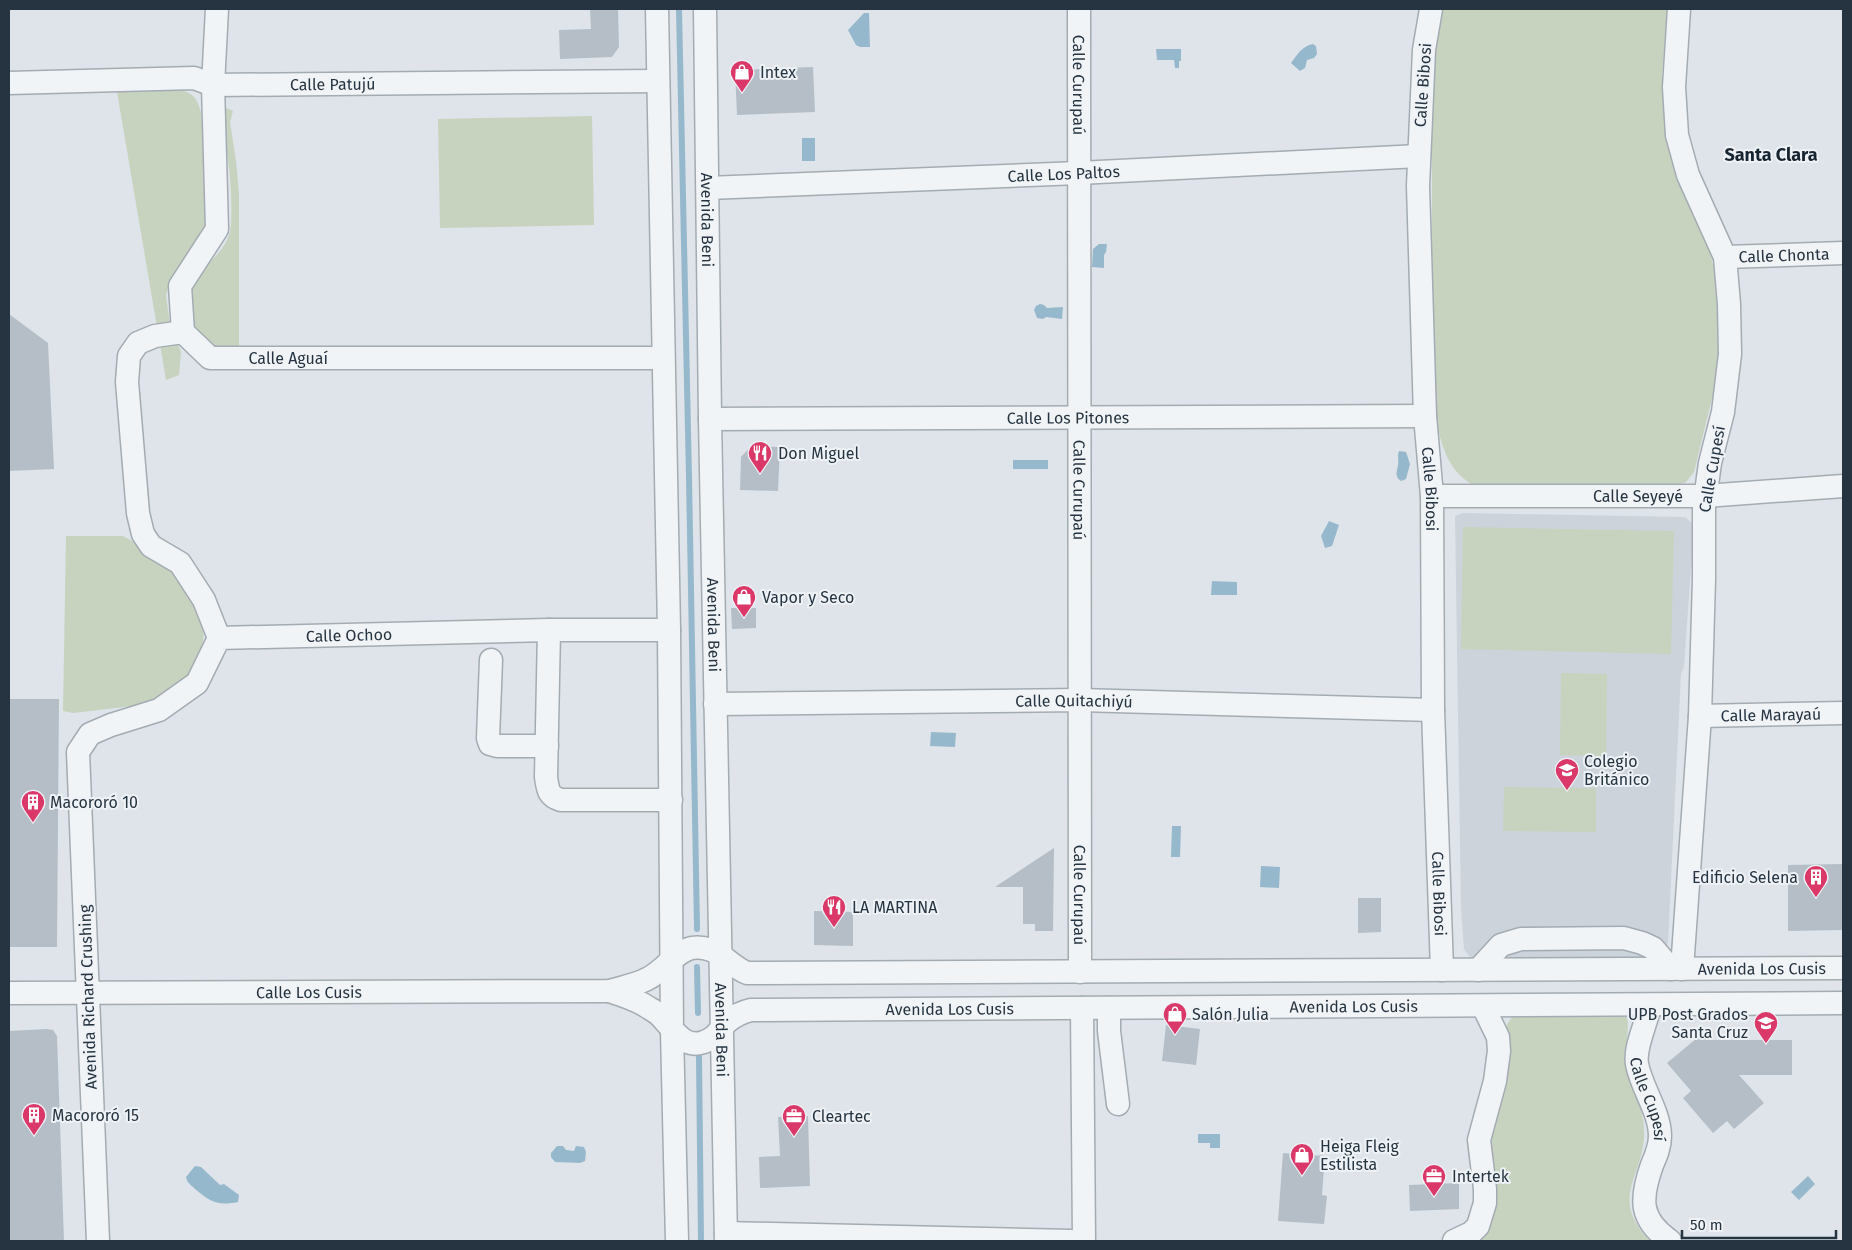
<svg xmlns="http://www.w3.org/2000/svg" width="1852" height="1250" font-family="'Fira Sans',sans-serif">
	<rect width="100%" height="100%" fill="#dee4e9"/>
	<!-- built -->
	<path fill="#ccd3db" d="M 1463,513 L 1685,517 L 1694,525 L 1684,667 L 1681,674 L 1668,942 L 1665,950 L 1656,958 L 1476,962 L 1469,956 L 1464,949 L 1461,909 L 1455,516 Z"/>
	<!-- green -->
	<path fill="#c7d3be" d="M 1441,9 L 1667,9 L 1662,76 L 1667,122 L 1711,255 L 1718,288 L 1720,326 L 1717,378 L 1694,472 L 1686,482 L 1669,489 L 1478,487 C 1436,470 1436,413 1432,374 L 1432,131 L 1434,56 Z
		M 116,86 C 137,87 175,83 192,95 C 197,99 199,106 201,112 L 209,213 L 206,229 L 194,249 L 176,270 L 169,283 L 166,296 L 170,324 L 181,352 L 179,375 L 166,380 Z
		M 226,108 L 233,111 L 230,122 L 236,161 L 239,194 L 239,351 C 206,347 193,343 191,307 C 190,297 190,289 195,281 C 207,260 229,251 231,225 C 232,204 231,181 228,160 C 225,141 220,126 226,108 Z
		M 592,116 L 594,225 L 440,228 L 438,119 Z
		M 1463,527 L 1674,531 L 1671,654 L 1461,649 Z
		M 66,536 L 123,536 L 148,550 L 170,565 L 204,621 L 203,646 L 194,669 L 172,690 L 150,704 L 73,713 L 63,711 Z
		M 1561,673 L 1607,674 L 1606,756 L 1560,755 Z
		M 1504,787 L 1596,788 L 1596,832 L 1503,831 Z
		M 1512,1017 L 1627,1017 C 1630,1034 1623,1052 1627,1070 C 1632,1090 1643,1107 1644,1128 C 1647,1176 1606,1195 1650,1241 L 1473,1241 L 1507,1024 Z"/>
	<!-- water -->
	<path fill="#96b8cc" d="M 864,13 L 869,13 L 870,47 L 860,47 L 856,45 L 848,30 Z
		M 1313,44 L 1316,46 L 1317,54 L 1314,58 L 1307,60 L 1305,68 L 1300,71 L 1291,63 C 1297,55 1302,46 1313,44 Z
		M 1156,49 L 1181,49 L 1181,61 L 1179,61 L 1179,68 L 1175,68 L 1174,60 L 1157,60 Z
		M 802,138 L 815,138 L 815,161 L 802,161 Z
		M 1099,244 L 1107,244 L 1106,252 L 1104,255 L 1104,268 L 1092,267 L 1093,249 Z
		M 1040,304 L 1044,305 L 1047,308 L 1063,307 L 1062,319 L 1046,317 L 1043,319 L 1037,318 L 1034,310 L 1036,306 Z
		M 1399,451 L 1406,452 L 1410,464 L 1406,479 L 1401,481 C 1394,476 1397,472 1398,465 C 1399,459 1397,457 1399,451 Z
		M 1013,460 L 1048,460 L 1048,469 L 1013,469 Z
		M 1329,521 L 1339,525 L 1332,546 L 1325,548 L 1321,536 Z
		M 1212,581 L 1237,582 L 1237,595 L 1211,595 Z
		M 931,732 L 956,733 L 955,747 L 930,746 Z
		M 1172,826 L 1181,826 L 1180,857 L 1171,857 Z
		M 1261,866 L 1280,867 L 1279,888 L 1260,887 Z
		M 1198,1134 L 1220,1134 L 1220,1148 L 1210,1148 L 1210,1143 L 1198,1143 Z
		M 557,1146 L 563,1146 L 566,1150 L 574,1151 L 576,1146 L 584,1147 L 586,1152 L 585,1161 L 580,1163 L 555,1162 L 551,1157 L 551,1153 Z
		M 195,1166 L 201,1167 L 220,1185 L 224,1184 L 239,1195 L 238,1202 C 217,1206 211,1202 195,1189 C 191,1185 187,1183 186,1177 Z
		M 1808,1176 L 1815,1184 L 1799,1200 L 1791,1192 Z"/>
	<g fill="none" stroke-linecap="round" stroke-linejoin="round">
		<!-- stream -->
		<path stroke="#96b8cc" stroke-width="6" d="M 679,9 L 689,477 L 697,929
			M 697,967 L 698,1013
			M 699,1057 L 701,1241"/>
	</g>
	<!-- building -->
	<path fill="#b5bec6" d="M 590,9 L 618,9 L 619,47 L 612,57 L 560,59 L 559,30 L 591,29 Z
		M 813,67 L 815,112 L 737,115 L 735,70 Z
		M 9,314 L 48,343 L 54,469 L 9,471 Z
		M 751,446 L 780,447 L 778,491 L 740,490 L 741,457 Z
		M 731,608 L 756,608 L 756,628 L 732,629 Z
		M 9,699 L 59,699 L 57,947 L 9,947 Z
		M 1054,848 L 1053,931 L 1035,931 L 1035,924 L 1023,924 L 1023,887 L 995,887 Z
		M 1843,864 L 1843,930 L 1788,931 L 1788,865 Z
		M 1358,898 L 1381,898 L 1381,932 L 1358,933 Z
		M 814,911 L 853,912 L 853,946 L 814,945 Z
		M 1166,1025 L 1200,1029 L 1196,1065 L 1162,1061 Z
		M 47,1029 L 53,1030 L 57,1036 L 64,1241 L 9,1241 L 9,1031 Z
		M 1703,1033 L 1709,1040 L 1792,1040 L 1792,1075 L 1739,1075 L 1764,1103 L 1734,1129 L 1727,1121 L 1713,1133 L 1683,1098 L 1691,1091 L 1667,1063 Z
		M 808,1116 L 810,1186 L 760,1188 L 759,1157 L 780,1156 L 778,1117 Z
		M 1283,1153 L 1325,1156 L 1322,1195 L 1327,1196 L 1324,1224 L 1278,1221 Z
		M 1459,1183 L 1459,1209 L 1410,1211 L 1409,1185 Z"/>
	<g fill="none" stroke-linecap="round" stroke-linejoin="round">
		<!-- minor casing -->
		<g stroke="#a3acb3" stroke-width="25">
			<g id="minor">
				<path id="s1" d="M 217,9 L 213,85 L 217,229 L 180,286 L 183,332 L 210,358 L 663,358"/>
				<path d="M 657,9 L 669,630 L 672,1031 L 677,1241"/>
				<path id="s2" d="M 705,9 L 710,419 L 726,1241"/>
				<path id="s3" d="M 1079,9 L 1080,972"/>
				<path id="s4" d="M 1431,9 L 1424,50 L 1418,186 L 1425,416 L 1432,496 L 1433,710 L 1442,970"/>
				<path d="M 1679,9 L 1674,87 L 1677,135 L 1688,175 L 1725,257 L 1729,304 L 1730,354 L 1723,412 L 1710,463 L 1704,507 L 1704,579 L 1700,716 L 1682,969"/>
				<path id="s5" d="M 9,83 L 194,78 L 213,85 L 658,81"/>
				<path id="s6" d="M 708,188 L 1079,173 L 1419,156"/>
				<path id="s7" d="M 1725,257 L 1843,253"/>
				<path d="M 183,332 L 155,336 L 138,343 L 129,356 L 127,382 L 138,513 L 143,534 L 151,546 L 180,563 L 204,600 L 219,638"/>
				<path id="s8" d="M 710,419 L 1425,416"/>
				<path id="s9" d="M 1432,496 L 1705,496 L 1843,486"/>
				<path d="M 549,630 L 546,777 C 548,790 548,796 561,800 L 671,800"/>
				<path d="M 491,660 L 488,738 L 490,744 L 497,746 L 547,746"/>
				<path id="s10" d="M 715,704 L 1080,700 L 1433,710"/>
				<path id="s11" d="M 1700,716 L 1843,713"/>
				<path d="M 1478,970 L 1501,945 L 1521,939 L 1624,938 L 1642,943 L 1653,948 L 1671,969"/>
				<path id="s12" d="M 610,991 C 623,996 638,1000 649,1008 C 655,1011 660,1015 664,1020 C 675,1032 685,1049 704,1042 C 716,1038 719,1030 727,1022 C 734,1016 742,1012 751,1010 L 1843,1003"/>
				<path id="s13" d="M 9,993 L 610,991 C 622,987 636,985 647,979 C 671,968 679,939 711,950 C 723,954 732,967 747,973 L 1843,968"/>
				<path id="s14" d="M 1650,1005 C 1647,1023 1634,1047 1637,1064 C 1641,1087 1660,1112 1660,1136 C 1660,1147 1656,1156 1652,1165 C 1640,1199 1639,1219 1670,1241"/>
				<path d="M 1082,1008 L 1084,1241"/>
				<path d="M 1109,1008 L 1109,1031 L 1118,1104"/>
				<path d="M 726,1233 L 1071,1241"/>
				<path id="s15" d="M 98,1241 L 78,752 L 90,734 L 111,725 L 159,710 L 197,683 L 219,638 L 549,630 L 669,630"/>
				<path d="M 1454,1241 L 1471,1233 L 1478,1226 L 1485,1203 L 1485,1189 L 1479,1140 L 1495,1081 L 1499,1051 L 1498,1037 L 1483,1006"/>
			</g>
		</g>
		<!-- minor -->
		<use href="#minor" stroke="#f1f4f7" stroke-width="22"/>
	</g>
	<!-- icons -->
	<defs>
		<g id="shop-pin" transform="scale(1.25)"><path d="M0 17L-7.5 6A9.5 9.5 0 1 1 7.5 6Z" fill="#d93869" stroke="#eef2f6"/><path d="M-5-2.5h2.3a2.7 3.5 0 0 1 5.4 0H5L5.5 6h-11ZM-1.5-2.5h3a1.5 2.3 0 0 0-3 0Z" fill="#fff"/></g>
		<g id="restaurant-pin" transform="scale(1.25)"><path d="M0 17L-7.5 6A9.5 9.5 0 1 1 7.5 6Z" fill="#d93869" stroke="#eef2f6"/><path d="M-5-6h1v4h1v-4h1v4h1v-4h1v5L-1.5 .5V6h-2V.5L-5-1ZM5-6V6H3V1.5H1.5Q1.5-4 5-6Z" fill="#fff"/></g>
		<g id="school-pin" transform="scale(1.25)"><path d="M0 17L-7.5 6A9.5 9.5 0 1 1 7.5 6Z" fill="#d93869" stroke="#eef2f6"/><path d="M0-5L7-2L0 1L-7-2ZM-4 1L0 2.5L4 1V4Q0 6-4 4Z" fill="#fff"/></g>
		<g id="building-pin" transform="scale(1.25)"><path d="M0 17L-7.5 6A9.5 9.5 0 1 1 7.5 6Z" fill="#d93869" stroke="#eef2f6"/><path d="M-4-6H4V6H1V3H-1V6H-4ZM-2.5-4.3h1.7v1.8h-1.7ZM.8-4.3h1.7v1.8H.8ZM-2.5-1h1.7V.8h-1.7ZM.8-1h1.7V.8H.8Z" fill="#fff"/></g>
		<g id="university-pin" transform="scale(1.25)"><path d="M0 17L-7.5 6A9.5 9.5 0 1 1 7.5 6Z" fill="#d93869" stroke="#eef2f6"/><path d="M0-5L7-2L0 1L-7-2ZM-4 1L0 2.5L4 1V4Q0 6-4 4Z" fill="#fff"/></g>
		<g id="office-pin" transform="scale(1.25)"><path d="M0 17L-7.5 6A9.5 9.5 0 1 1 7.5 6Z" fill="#d93869" stroke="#eef2f6"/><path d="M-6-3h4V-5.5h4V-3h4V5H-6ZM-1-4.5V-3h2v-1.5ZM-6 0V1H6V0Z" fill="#fff"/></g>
	</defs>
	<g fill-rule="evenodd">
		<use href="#shop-pin" x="742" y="72"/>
		<use href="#restaurant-pin" x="760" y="453"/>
		<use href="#shop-pin" x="744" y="597"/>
		<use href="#school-pin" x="1567" y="770"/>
		<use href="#building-pin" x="33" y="802"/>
		<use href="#building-pin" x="1816" y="877"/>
		<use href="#restaurant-pin" x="834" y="907"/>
		<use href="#shop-pin" x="1175" y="1014"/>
		<use href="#university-pin" x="1766" y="1023"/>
		<use href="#building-pin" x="34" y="1115"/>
		<use href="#office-pin" x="794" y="1116"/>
		<use href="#shop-pin" x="1302" y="1155"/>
		<use href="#office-pin" x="1434" y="1176"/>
	</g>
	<g text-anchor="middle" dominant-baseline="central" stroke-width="4" stroke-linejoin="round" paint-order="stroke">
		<!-- poi labels -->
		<g font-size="16" fill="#263441" stroke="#eef2f6" text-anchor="start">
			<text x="760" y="72">Intex</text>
			<text x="778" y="453">Don Miguel</text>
			<text x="762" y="597">Vapor y Seco</text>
			<text x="1584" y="761">Colegio<tspan x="1584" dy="18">Británico</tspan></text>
			<text x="50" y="802">Macororó 10</text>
			<text x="1798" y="877" text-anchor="end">Edificio Selena</text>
			<text x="852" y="907">LA MARTINA</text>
			<text x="1192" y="1014">Salón Julia</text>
			<text x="1748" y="1014" text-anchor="end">UPB Post Grados<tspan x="1748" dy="18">Santa Cruz</tspan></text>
			<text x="52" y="1115">Macororó 15</text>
			<text x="812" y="1116">Cleartec</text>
			<text x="1320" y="1146">Heiga Fleig<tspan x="1320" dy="18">Estilista</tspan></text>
			<text x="1452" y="1176">Intertek</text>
		</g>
		<!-- street labels -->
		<g font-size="16" fill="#263441" stroke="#eef2f6">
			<text stroke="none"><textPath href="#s5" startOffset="325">Calle Patujú</textPath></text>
			<text stroke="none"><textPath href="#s3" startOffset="76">Calle Curupaú</textPath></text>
			<text transform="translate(1423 85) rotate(-86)">Calle Bibosi</text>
			<text stroke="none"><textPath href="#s6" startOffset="356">Calle Los Paltos</textPath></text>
			<text stroke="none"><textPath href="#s2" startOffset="211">Avenida Beni</textPath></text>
			<text stroke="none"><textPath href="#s7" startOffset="59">Calle Chonta</textPath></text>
			<text stroke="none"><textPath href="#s1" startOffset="450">Calle Aguaí</textPath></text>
			<text stroke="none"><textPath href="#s8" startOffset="358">Calle Los Pitones</textPath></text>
			<text transform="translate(1712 469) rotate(-80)">Calle Cupesí</text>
			<text stroke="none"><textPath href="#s4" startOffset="481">Calle Bibosi</textPath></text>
			<text stroke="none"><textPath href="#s3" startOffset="481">Calle Curupaú</textPath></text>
			<text stroke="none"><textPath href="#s9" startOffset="206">Calle Seyeyé</textPath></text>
			<text stroke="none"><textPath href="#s2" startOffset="616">Avenida Beni</textPath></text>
			<text stroke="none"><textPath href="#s15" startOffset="811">Calle Ochoo</textPath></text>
			<text stroke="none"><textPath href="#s10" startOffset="359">Calle Quitachiyú</textPath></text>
			<text stroke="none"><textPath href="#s11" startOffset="71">Calle Marayaú</textPath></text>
			<text stroke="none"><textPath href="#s4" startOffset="886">Calle Bibosi</textPath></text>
			<text stroke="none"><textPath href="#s3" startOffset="886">Calle Curupaú</textPath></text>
			<text stroke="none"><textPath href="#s13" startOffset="1772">Avenida Los Cusis</textPath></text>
			<text stroke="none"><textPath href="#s13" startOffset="300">Calle Los Cusis</textPath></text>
			<text transform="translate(88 997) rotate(-92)">Avenida Richard Crushing</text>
			<text stroke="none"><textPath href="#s12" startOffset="772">Avenida Los Cusis</textPath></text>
			<text stroke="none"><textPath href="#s12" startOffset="368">Avenida Los Cusis</textPath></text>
			<text stroke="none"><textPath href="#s2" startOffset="1021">Avenida Beni</textPath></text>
			<text stroke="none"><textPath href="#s14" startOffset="98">Calle Cupesí</textPath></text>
		</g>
		<!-- neighbourhood labels -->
		<g font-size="18" font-weight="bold" fill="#182531" stroke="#eef2f6">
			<text x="1771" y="155">Santa Clara</text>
		</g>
	</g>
	<!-- border -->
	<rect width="1852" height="1250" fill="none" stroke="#263441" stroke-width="20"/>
	<!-- scale -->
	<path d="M1682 1230v8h154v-8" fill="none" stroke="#263441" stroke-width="2.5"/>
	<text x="1690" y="1230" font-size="15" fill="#263441" stroke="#eef2f6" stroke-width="4" paint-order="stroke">50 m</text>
</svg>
